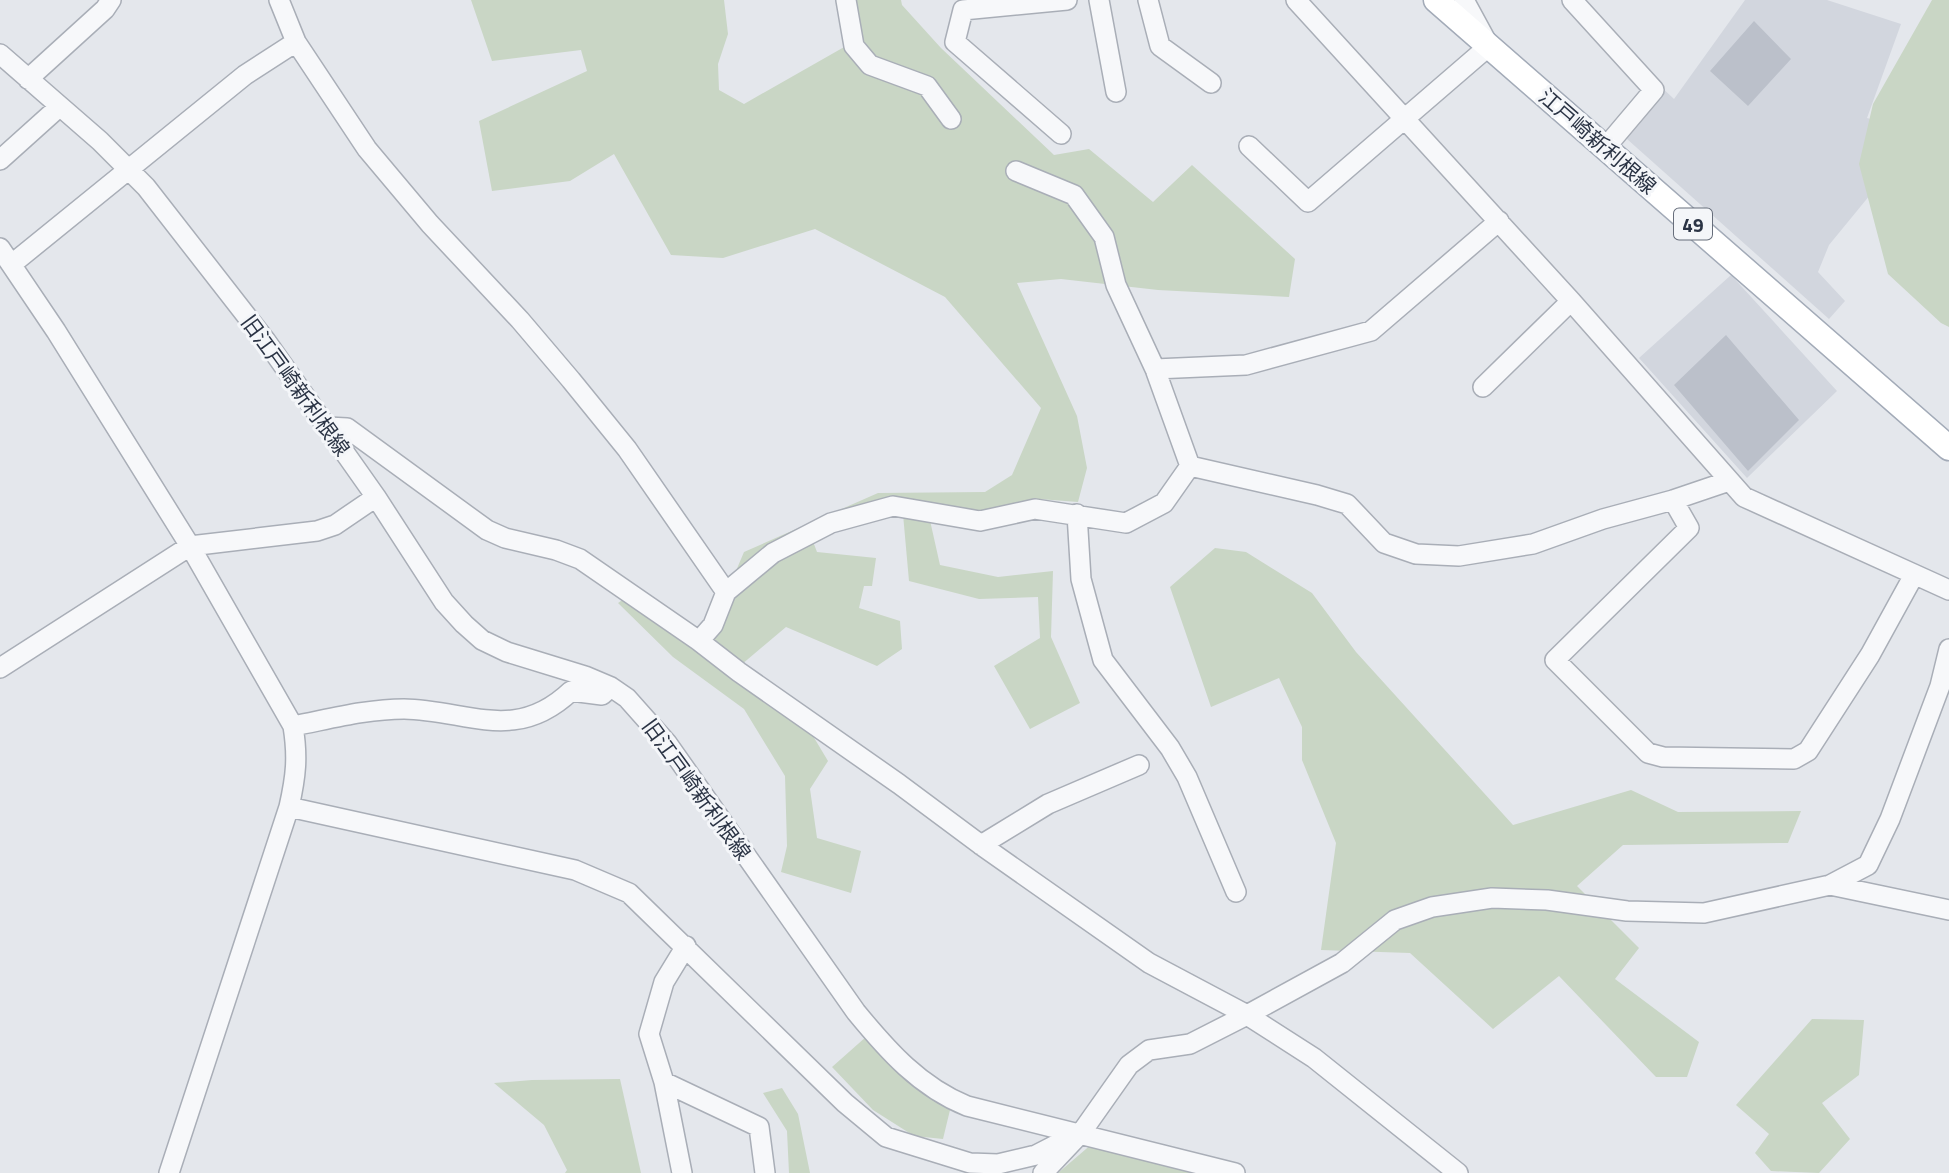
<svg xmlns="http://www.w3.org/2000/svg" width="1949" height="1173" font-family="'Titillium Web','Noto Sans JP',sans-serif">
	<rect width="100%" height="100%" fill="#e4e7ec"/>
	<!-- built -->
	<path fill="#d2d6de" d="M 1745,0 L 1827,0 L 1901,24 L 1867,118 L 1908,129 L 1902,156 L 1829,245 L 1818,272 L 1845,301 L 1829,319 L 1618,131 L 1657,83 L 1674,99 Z
		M 1731,275 L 1837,391 L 1747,478 L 1639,358 Z"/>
	<!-- green -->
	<path fill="#c9d6c5" d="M 471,0 L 724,0 L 728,34 L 718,64 L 719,90 L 744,104 L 860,38 L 844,0 L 901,0 L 902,5 L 941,48 L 1054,155 L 1089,149 L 1153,202 L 1192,165 L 1295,259 L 1289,297 L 1158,290 L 1061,279 L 1017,283 L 1077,416 L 1087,468 L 1078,502 L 1039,499 L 975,520 L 927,507 L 940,565 L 998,577 L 1053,571 L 1051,637 L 1080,703 L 1030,729 L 994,666 L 1040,638 L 1038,597 L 979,599 L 909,581 L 902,503 L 809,531 L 817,552 L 876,558 L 872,586 L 864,586 L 859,608 L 900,621 L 902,649 L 877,666 L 786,627 L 741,665 L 798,711 L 828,761 L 810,789 L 817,838 L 861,851 L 851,893 L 781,872 L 787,846 L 785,776 L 744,709 L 673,657 L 618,603 L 637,590 L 699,640 L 713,625 L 744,552 L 878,493 L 985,492 L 1012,475 L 1041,408 L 945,297 L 815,229 L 723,258 L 671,255 L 614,154 L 570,181 L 492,191 L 479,121 L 587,71 L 581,50 L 492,61 Z
		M 1932,0 L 1949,0 L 1949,327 L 1941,323 L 1888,274 L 1859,164 L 1873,104 Z
		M 1215,548 L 1246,552 L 1312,593 L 1356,652 L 1513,825 L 1631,790 L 1678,812 L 1801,811 L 1788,843 L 1623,845 L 1577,886 L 1639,948 L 1615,979 L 1699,1042 L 1687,1077 L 1656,1077 L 1559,976 L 1493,1029 L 1410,953 L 1321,950 L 1336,843 L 1302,760 L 1302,727 L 1279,678 L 1211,707 L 1170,587 Z
		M 1812,1019 L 1864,1020 L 1859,1075 L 1822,1103 L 1850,1139 L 1819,1173 L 1771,1171 L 1755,1153 L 1769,1134 L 1736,1105 Z
		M 867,1036 L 911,1080 L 950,1110 L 943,1139 L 914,1136 L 873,1110 L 832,1067 Z
		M 620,1079 L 641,1173 L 565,1173 L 567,1170 L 544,1125 L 494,1083 L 532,1080 Z
		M 782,1088 L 798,1114 L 810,1173 L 789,1173 L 787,1131 L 763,1093 Z
		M 1093,1143 L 1200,1173 L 1058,1173 Z"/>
	<!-- building -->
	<path fill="#bbc0ca" d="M 1754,21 L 1791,59 L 1748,106 L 1710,71 Z
		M 1726,335 L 1799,420 L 1748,471 L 1674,385 Z"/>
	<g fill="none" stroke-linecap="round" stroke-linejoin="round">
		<!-- minor casing -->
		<g stroke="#a9aeb7" stroke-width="22">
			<path id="minor" d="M 279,0 L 296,42 L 367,149 L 430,224 L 520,320 L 571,380 L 627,449 L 726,592 L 713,625 L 699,641 L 739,672 L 899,784 L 981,845 L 1149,963 L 1247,1015 L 1314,1058 L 1458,1173
				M 846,0 L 854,46 L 870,65 L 927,86 L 951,119
				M 1099,0 L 1116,92
				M 1148,0 L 1160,46 L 1211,83
				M 1296,0 L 1571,301 L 1744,497 L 1949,590
				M 1572,0 L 1654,90 L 1605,148
				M 0,54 L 100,141 L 146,187 L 266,341 L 376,497 L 444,602 L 464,624 L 482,640 L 507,652 L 585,676 L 611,687 L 627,698 L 667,743 L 856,1012 C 888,1051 920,1087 967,1106 L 1235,1173
				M 28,79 L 105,9 L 111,0
				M 1061,134 L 955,42 L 963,10 L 1067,0
				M 1249,146 L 1308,202 L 1489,46 L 1464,0
				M 0,160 L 59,107
				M 1016,171 L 1074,195 L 1104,237 L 1116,285 L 1155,369 L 1190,466 L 1317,495 L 1347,504 L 1384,543 L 1416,554 L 1459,556 L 1533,544 L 1603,519 L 1673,500 L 1729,481
				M 0,248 L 56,331 L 190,546 L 293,726 C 298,757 296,776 289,807 L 169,1173
				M 12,264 L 245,75 L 296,42
				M 1155,369 L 1246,365 L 1371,331 L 1499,221
				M 1483,387 L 1571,301
				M 328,427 L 347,428 L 487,530 L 505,538 L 556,550 L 580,559 L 699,641
				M 1673,500 L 1689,528 L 1555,660 L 1648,753 L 1663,757 L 1794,759 L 1808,751 L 1870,655 L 1914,575
				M 1077,514 L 1081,579 L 1103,660 L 1170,748 L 1187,777 L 1236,892
				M 726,592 L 773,553 L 831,523 L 893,506 L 980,521 L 1035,509 L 1126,523 L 1164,503 L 1190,466
				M 0,668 L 190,546 L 317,531 L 335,525 L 376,497
				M 293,726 C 330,719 367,709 404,709 C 468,710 515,744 571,691 L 602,695 L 611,687
				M 289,807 L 575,870 L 629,893 L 845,1103 L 886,1137 L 970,1163 L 998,1164 L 1036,1155 L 1073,1136
				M 981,845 L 1048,804 L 1139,765
				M 1830,885 L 1949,910
				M 664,1082 L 759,1127 L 765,1173
				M 682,1173 L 664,1082 L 649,1034 L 664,982 L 686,946
				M 1043,1173 L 1081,1133 L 1129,1065 L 1149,1050 L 1190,1044 L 1247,1015 L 1342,963 L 1395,920 L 1432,907 L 1492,898 L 1547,900 L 1627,911 L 1704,913 L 1830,885 L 1868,865 L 1890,819 L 1940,686 L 1949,649"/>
		</g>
		<!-- major casing -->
		<g stroke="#a3abb8" stroke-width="27">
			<path id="major" d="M 1436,0 L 1949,448"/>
		</g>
		<!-- minor -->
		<use href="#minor" stroke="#f7f8fa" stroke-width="19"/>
		<!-- major -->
		<use href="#major" stroke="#fff" stroke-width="24"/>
	</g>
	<g text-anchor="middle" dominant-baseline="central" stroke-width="6" stroke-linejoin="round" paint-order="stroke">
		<!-- shield labels -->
		<rect fill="#f4f6f9" stroke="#676e7b" stroke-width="2" x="1674" y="208.5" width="38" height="31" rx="5"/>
		<g font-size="19" font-weight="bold" fill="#2b3445">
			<text x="1693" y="224">49</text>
		</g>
		<!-- street labels -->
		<g font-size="21" fill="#2b3445" stroke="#f4f6f9">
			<text transform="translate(1598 141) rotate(41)">江戸崎新利根線</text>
			<text transform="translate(296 385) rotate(54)">旧江戸崎新利根線</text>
			<text transform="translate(697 789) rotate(54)">旧江戸崎新利根線</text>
		</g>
	</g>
</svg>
